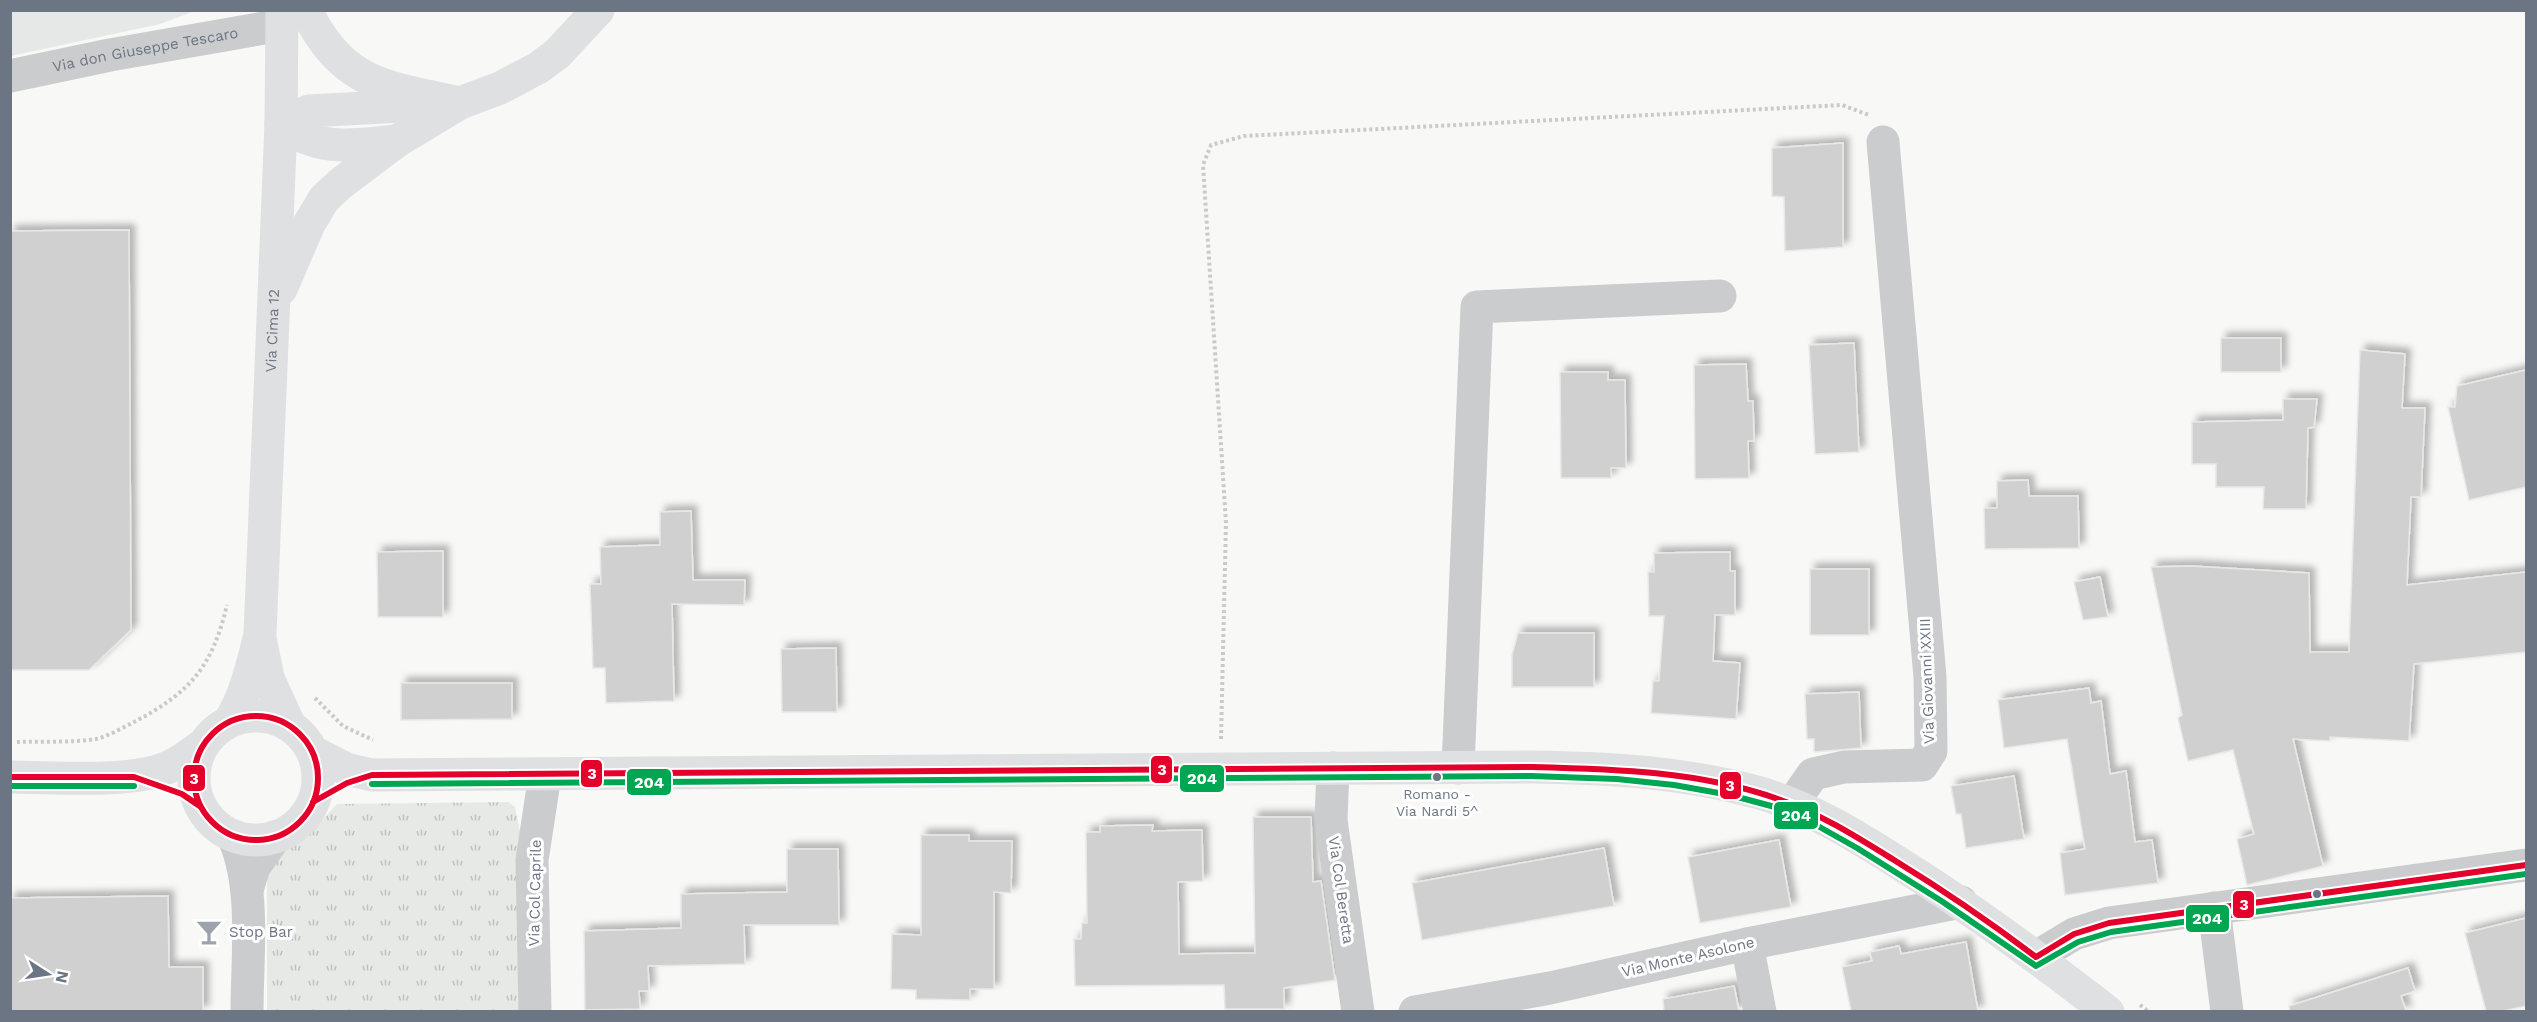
<svg xmlns="http://www.w3.org/2000/svg" width="2537" height="1022" font-family="'Work Sans',sans-serif">
	<defs>
		<pattern id="grass-tufts" width="24" height="20" patternUnits="userSpaceOnUse" patternTransform="scale(1.5)"><rect width="24" height="20" fill="#e6e9e5"/><path d="M3 7l-1-3M5 7V3M7 7l1-3M15 17l-1-3M17 17v-4M19 17l1-3" fill="none" stroke="#bec1bf"/></pattern>
		<filter id="shadow"><feDropShadow dx="5.5" dy="-5.5" stdDeviation="3" flood-color="#0004"/></filter>
	</defs>
	<rect width="100%" height="100%" fill="#f8f8f7"/>
	<!-- built -->
	<path fill="#e6e8e8" d="M 10,11 L 11,10 L 195,11 L 160,24 L 11,56 Z"/>
	<!-- grass -->
	<path fill="url(#grass-tufts)" d="M 508,802 L 515,807 L 522,842 L 521,1011 L 267,1012 L 267,877 L 287,846 L 307,836 L 337,804 Z"/>
	<!-- building -->
	<path fill="#d0d0d1" stroke="#e8e8e6" stroke-width="1.5" filter="url(#shadow)" d="M 1843,143 L 1843,247 L 1785,251 L 1784,197 L 1772,196 L 1772,148 Z
		M 129,230 L 131,630 L 89,670 L 10,670 L 10,231 Z
		M 2221,338 L 2281,338 L 2281,372 L 2221,372 Z
		M 1854,343 L 1859,452 L 1815,454 L 1809,345 Z
		M 2360,350 L 2405,354 L 2402,408 L 2425,408 L 2421,497 L 2411,497 L 2407,585 L 2526,572 L 2526,652 L 2414,664 L 2409,741 L 2330,737 L 2330,741 L 2293,739 L 2323,866 L 2247,885 L 2237,839 L 2254,834 L 2233,750 L 2188,761 L 2178,718 L 2182,715 L 2151,567 L 2191,566 L 2309,573 L 2310,652 L 2349,652 Z
		M 1746,364 L 1748,401 L 1753,401 L 1754,441 L 1748,441 L 1749,478 L 1695,479 L 1694,365 Z
		M 2526,370 L 2526,487 L 2469,500 L 2448,407 L 2455,407 L 2457,386 Z
		M 1560,372 L 1608,372 L 1608,380 L 1625,380 L 1626,468 L 1611,468 L 1611,478 L 1561,478 Z
		M 2283,399 L 2317,399 L 2314,427 L 2308,428 L 2306,509 L 2263,509 L 2264,487 L 2216,487 L 2216,464 L 2192,464 L 2192,422 L 2283,420 Z
		M 2028,480 L 2029,496 L 2078,496 L 2079,548 L 1985,549 L 1984,508 L 1997,508 L 1997,481 Z
		M 691,511 L 693,580 L 745,580 L 744,605 L 672,604 L 674,701 L 606,703 L 605,668 L 593,668 L 590,584 L 601,584 L 600,547 L 660,545 L 660,512 Z
		M 443,551 L 443,617 L 378,617 L 377,552 Z
		M 1730,552 L 1730,571 L 1735,571 L 1735,615 L 1715,615 L 1713,661 L 1740,663 L 1736,719 L 1651,713 L 1653,681 L 1659,681 L 1664,616 L 1649,616 L 1648,572 L 1654,572 L 1654,553 Z
		M 1810,569 L 1869,569 L 1869,635 L 1810,635 Z
		M 2100,577 L 2108,617 L 2083,620 L 2074,582 Z
		M 1518,633 L 1594,633 L 1594,687 L 1512,687 L 1512,655 Z
		M 836,648 L 837,712 L 782,712 L 781,649 Z
		M 401,683 L 512,683 L 512,719 L 401,720 Z
		M 2089,688 L 2091,703 L 2101,701 L 2110,774 L 2126,771 L 2135,842 L 2152,840 L 2158,883 L 2065,895 L 2060,853 L 2085,849 L 2067,739 L 2004,748 L 1998,700 Z
		M 1859,692 L 1861,748 L 1814,752 L 1814,739 L 1807,739 L 1805,694 Z
		M 2014,776 L 2024,839 L 1966,848 L 1961,814 L 1956,814 L 1951,786 Z
		M 1253,817 L 1311,817 L 1313,882 L 1321,881 L 1335,980 L 1284,988 L 1284,1009 L 1225,1009 L 1224,985 L 1075,986 L 1074,939 L 1081,939 L 1082,923 L 1087,923 L 1086,832 L 1100,832 L 1100,826 L 1153,825 L 1152,831 L 1202,830 L 1203,881 L 1178,882 L 1179,954 L 1255,953 Z
		M 921,835 L 969,835 L 969,841 L 1012,841 L 1011,893 L 994,892 L 994,989 L 970,989 L 970,1000 L 916,999 L 916,990 L 891,989 L 892,934 L 921,935 Z
		M 1779,840 L 1791,907 L 1700,923 L 1688,857 Z
		M 1604,848 L 1614,906 L 1422,940 L 1412,883 Z
		M 787,849 L 838,849 L 839,925 L 744,925 L 745,964 L 648,966 L 649,991 L 639,991 L 640,1009 L 585,1010 L 584,931 L 681,928 L 681,894 L 787,892 Z
		M 168,896 L 169,967 L 203,967 L 203,1011 L 10,1011 L 10,898 Z
		M 2526,918 L 2526,1006 L 2503,1011 L 2486,1011 L 2465,933 Z
		M 1966,942 L 1978,1011 L 1851,1011 L 1842,967 L 1872,961 L 1870,952 L 1899,946 L 1901,954 Z
		M 2408,968 L 2415,991 L 2401,996 L 2406,1011 L 2290,1011 L 2289,1006 Z
		M 1734,986 L 1739,1011 L 1664,1011 L 1663,999 Z"/>
	<g fill="none" stroke-linecap="round" stroke-linejoin="round">
		<!-- path -->
		<path stroke="#c9cacb" stroke-width="4" stroke-dasharray="3 3" stroke-linecap="butt" d="M 315,698 L 343,726 L 373,740
			M 1221,739 L 1226,523 L 1203,165 L 1211,145 L 1244,136 L 1842,105 L 1869,115
			M 17,742 C 43,741 71,743 96,739 C 109,736 122,728 134,722 C 191,692 212,667 227,605
			M 2140,1005 L 2149,1012"/>
		<!-- minor -->
		<g stroke="#cbcccd" stroke-width="33">
			<path id="s1" d="M 10,76 L 110,55 L 281,25"/>
			<path d="M 1333,768 L 1331,820 L 1358,1012"/>
			<path d="M 1458,768 L 1477,307 L 1720,296"/>
			<path d="M 1792,804 L 1813,774 L 1844,767 L 1922,765 L 1931,751 L 1930,677 L 1883,142"/>
			<path d="M 233,836 C 256,886 247,956 247,1012"/>
			<path d="M 247,890 L 254,867 L 275,837"/>
			<path d="M 2214,908 L 2227,1012"/>
			<path d="M 1747,944 L 1760,1012"/>
			<path d="M 2036,957 L 2074,934 L 2109,923 L 2526,865"/>
			<path d="M 535,1012 L 532,860 L 545,775"/>
			<path d="M 1415,1012 L 1550,988 L 1747,944 L 1961,902"/>
		</g>
		<!-- major -->
		<g stroke="#dfe0e1" stroke-width="33">
			<path d="M 306,10 C 342,86 388,87 460,103"/>
			<path d="M 281,124 L 309,111 L 420,105"/>
			<path d="M 281,124 C 321,153 352,145 397,141"/>
			<path d="M 281,289 L 309,224 L 324,199 L 340,184 L 397,141 L 460,103 L 500,88 L 538,68 L 557,54 L 598,10"/>
			<path d="M 261,643 L 268,678 L 289,724"/>
			<circle cx="256" cy="778" r="62"/>
			<path id="s2" d="M 230,721 C 246,694 252,666 260,635 L 281,124 L 282,10"/>
			<path d="M 313,752 L 346,769 L 372,775 L 1531,767 C 1608,768 1685,772 1760,793 C 1811,808 1853,834 1897,862 C 1971,908 2039,959 2108,1012"/>
			<path d="M 10,777 C 55,777 130,784 169,767 C 182,761 193,752 204,744"/>
		</g>
		<!-- bus-1 casing -->
		<g stroke="#fff" stroke-width="10">
			<path id="bus-1" d="M194 778a62 62 0 1 1 124 0a62 62 0 1 1-124 0Z
				M 10,777 L 134,777 L 182,794 L 201,807
				M 313,802 L 347,783 L 372,775 L 1531,767 C 1613,769 1699,771 1778,799 C 1819,813 1857,837 1894,860 C 1943,890 1990,922 2036,957 L 2074,934 L 2109,923 L 2526,865"/>
		</g>
		<!-- bus-2 casing -->
		<g stroke="#fff" stroke-width="10">
			<path id="bus-2" d="M 372,784 L 1531,776 L 1617,779 L 1674,785 L 1730,795 L 1775,807 L 1809,821 L 1857,848 L 1943,902 L 2036,966 L 2078,942 L 2111,932 L 2526,874
				M 10,786 L 134,786"/>
		</g>
		<!-- bus-1 -->
		<use href="#bus-1" stroke="#e4002b" stroke-width="6"/>
		<!-- bus-2 -->
		<use href="#bus-2" stroke="#00a651" stroke-width="6"/>
	</g>
	<!-- icons -->
	<defs>
		<g id="bar-bare" transform="scale(2.07)"><path d="M-6-5H6L.8 .8V4.5H3.5V6h-7V4.5H-.8V.8Z" fill="#9da3ac" stroke="#fff" stroke-width="2.5" paint-order="stroke"/></g>
	</defs>
	<g fill-rule="evenodd">
		<use href="#bar-bare" x="209" y="932"/>
	</g>
	<!-- markers -->
	<g fill="#6c7584" stroke="#fff" stroke-width="2">
		<circle cx="1437" cy="777" r="5"/>
		<circle cx="2317" cy="894" r="5"/>
	</g>
	<g text-anchor="middle" dominant-baseline="central" stroke-width="6" stroke-linejoin="round" paint-order="stroke">
		<!-- bus labels -->
		<g font-size="14" fill="#6c7584" stroke="#fff">
			<text x="1437" y="794">Romano -<tspan x="1437" dy="17">Via Nardi 5^</tspan></text>
		</g>
		<!-- street labels -->
		<g font-size="15" fill="#6c7584" stroke="#fff">
			<text stroke="none"><textPath href="#s1" startOffset="138">Via don Giuseppe Tescaro</textPath></text>
			<text stroke="none"><textPath href="#s2" startOffset="396">Via Cima 12</textPath></text>
			<text transform="translate(1927 681) rotate(-92)">Via Giovanni XXIII</text>
			<text transform="translate(1341 890) rotate(82)">Via Col Beretta</text>
			<text transform="translate(535 893) rotate(-89)">Via Col Caprile</text>
			<text transform="translate(1688 957) rotate(-13)">Via Monte Asolone</text>
		</g>
		<!-- poi labels -->
		<g font-size="15" fill="#6c7584" stroke="#fff" text-anchor="start">
			<text x="229" y="932">Stop Bar</text>
		</g>
	</g>
	<g stroke="#fff" stroke-width="2">
		<rect x="1150" y="755" width="23" height="29" rx="6" fill="#e4002b"/>
		<rect x="580" y="759" width="23" height="29" rx="6" fill="#e4002b"/>
		<rect x="182" y="764" width="24" height="28" rx="6" fill="#e4002b"/>
		<rect x="1179" y="764" width="46" height="29" rx="6" fill="#00a651"/>
		<rect x="626" y="768" width="46" height="28" rx="6" fill="#00a651"/>
		<rect x="1719" y="771" width="23" height="29" rx="6" fill="#e4002b"/>
		<rect x="1773" y="801" width="46" height="29" rx="6" fill="#00a651"/>
		<rect x="2232" y="890" width="23" height="29" rx="6" fill="#e4002b"/>
		<rect x="2185" y="904" width="45" height="29" rx="6" fill="#00a651"/>
	</g>
	<g font-size="16" text-anchor="middle" font-weight="bold" fill="#fff">
		<text x="1162" y="775">3</text>
		<text x="592" y="779">3</text>
		<text x="194" y="784">3</text>
		<text x="1202" y="784">204</text>
		<text x="649" y="788">204</text>
		<text x="1730" y="791">3</text>
		<text x="1796" y="821">204</text>
		<text x="2244" y="910">3</text>
		<text x="2207" y="924">204</text>
	</g>
	<!-- border -->
	<rect width="2537" height="1022" fill="none" stroke="#6c7584" stroke-width="24"/>
	<!-- north arrow -->
	<g transform="translate(48 974) rotate(102)" stroke="#ffffff" stroke-width="4.5" paint-order="stroke">
	<path d="M0-4.5L10 22L0 15L-10 22Z" fill="#6c7584"/>
	<text y="-9" font-size="16" font-weight="bold" text-anchor="middle" fill="#6c7584">N</text>
	</g>
</svg>
